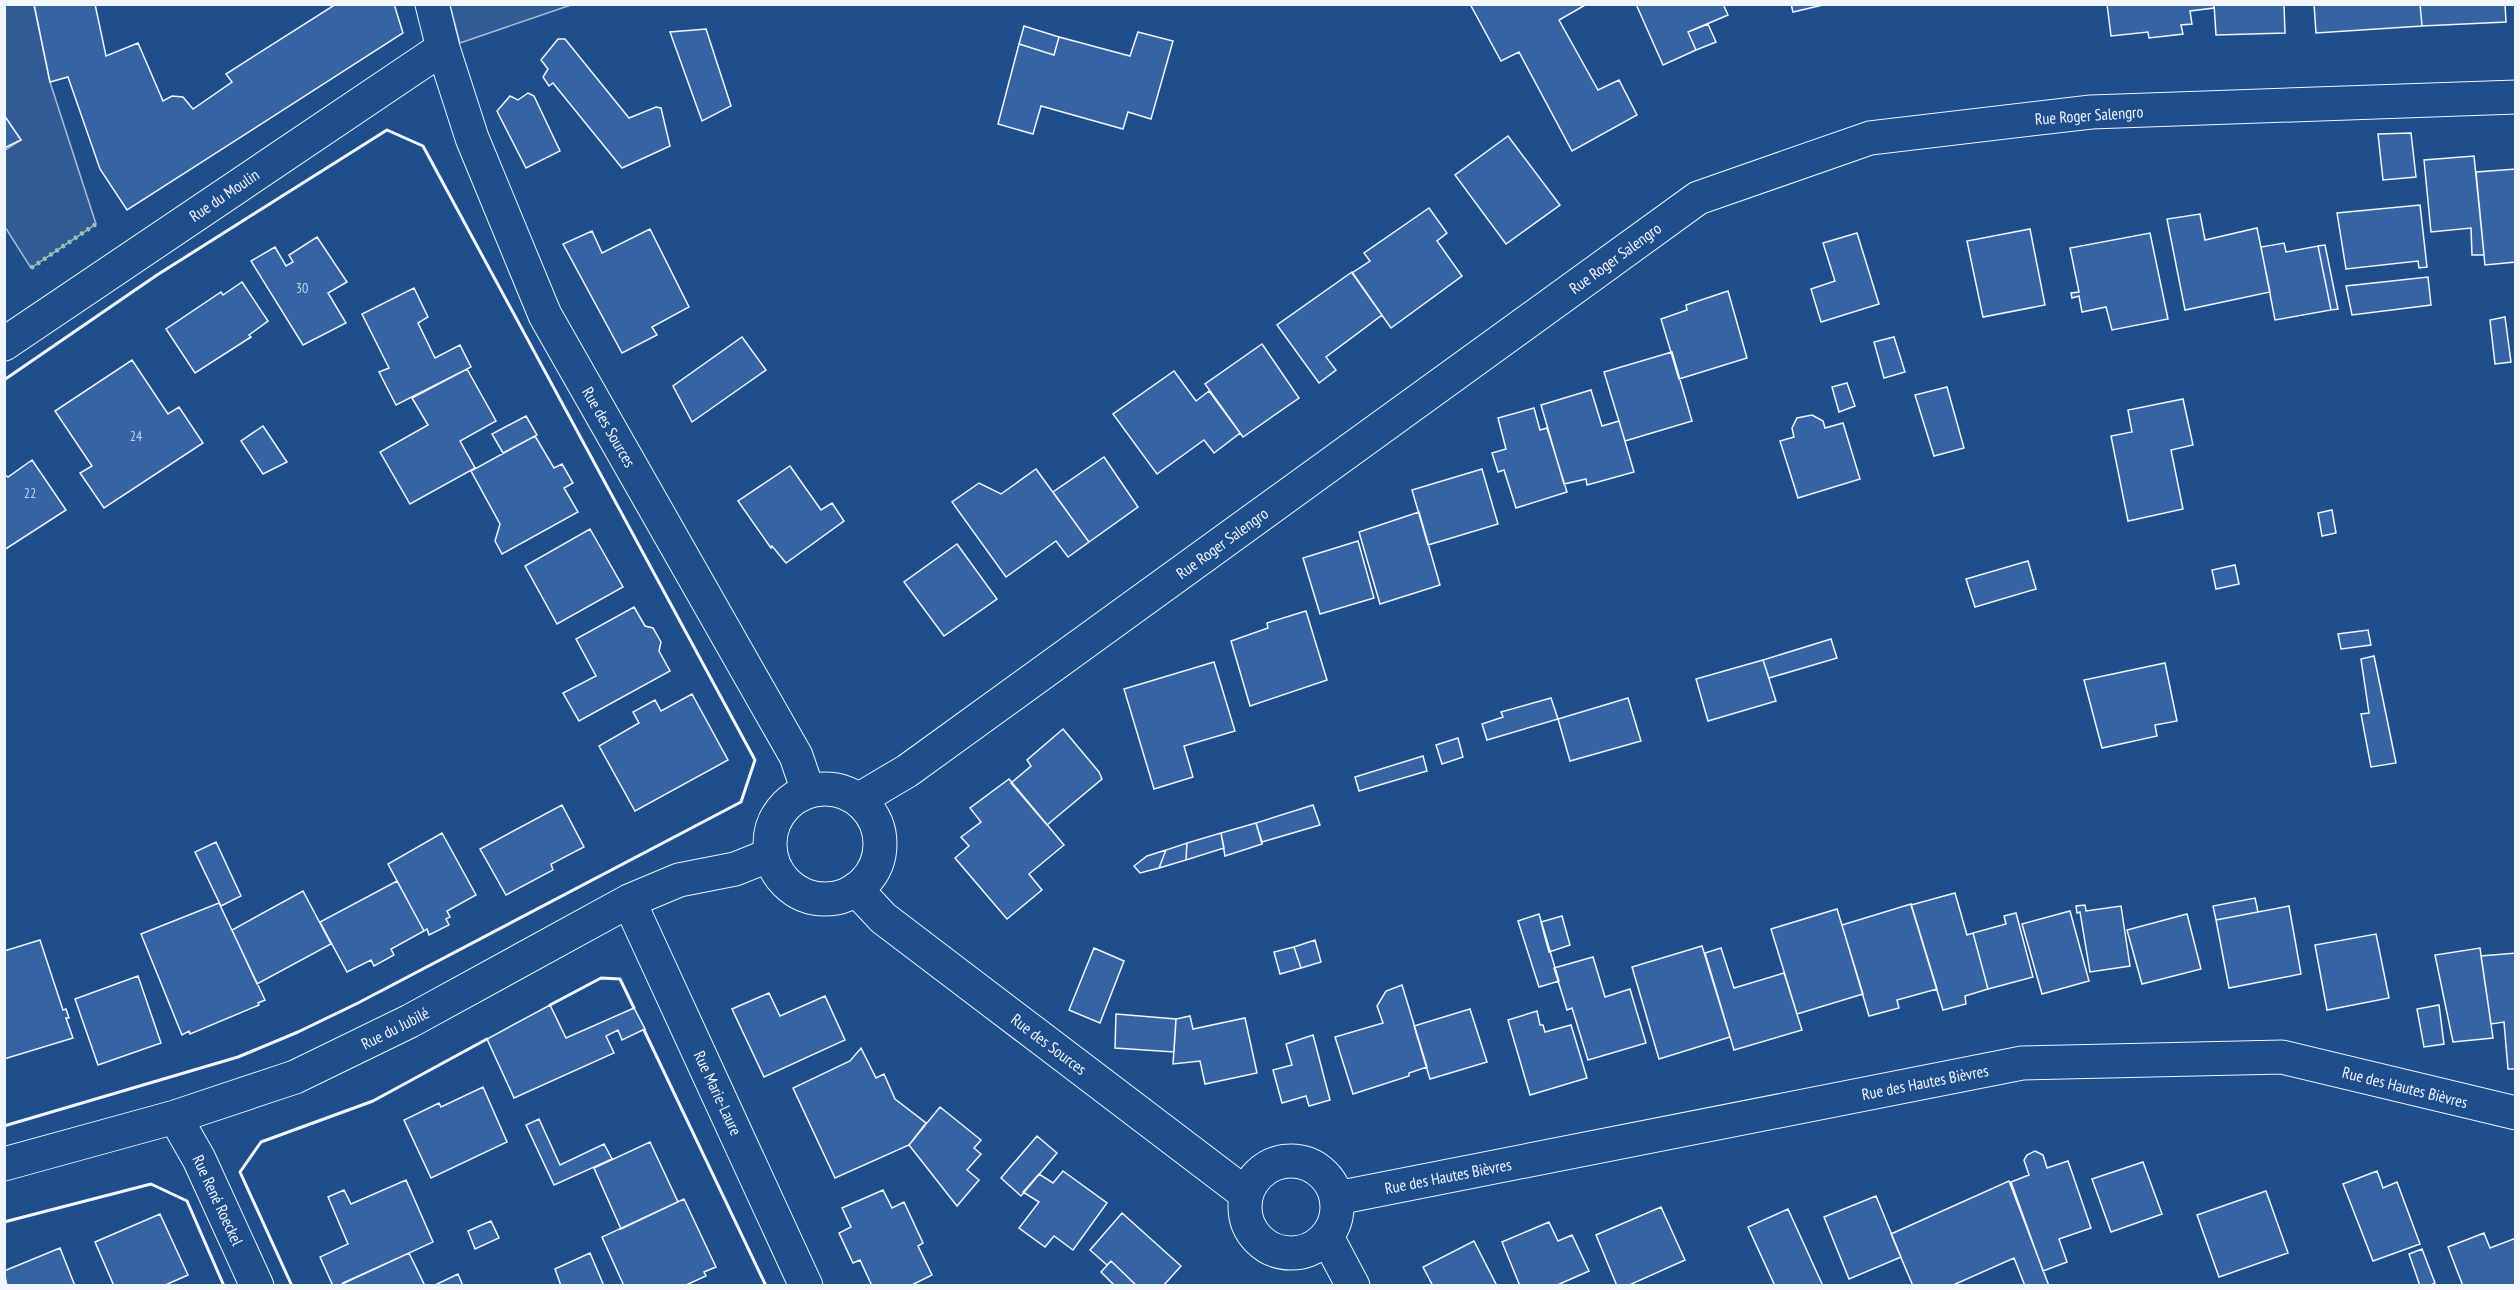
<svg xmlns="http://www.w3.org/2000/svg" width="2520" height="1290" font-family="'PT Sans Narrow',sans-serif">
	<rect width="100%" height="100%" fill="#1f4e8c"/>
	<!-- built -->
	<path fill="#305b95" stroke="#a8bbd7" stroke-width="1.5" d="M 5,5 L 34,5 L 50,82 L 96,224 L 31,268 L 5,227 L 5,150 L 21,140 L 5,118 Z
		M 571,5 L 460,43 L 450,5 L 571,4 Z"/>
	<!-- building -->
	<path fill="#3563a3" stroke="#f2f6ff" stroke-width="1.5" d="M 34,4 L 95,4 L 106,56 L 138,43 L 163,101 L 172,96 L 183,97 L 193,109 L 232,82 L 226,74 L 336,4 L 394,4 L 403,33 L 127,210 L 100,169 L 68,77 L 50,82 Z
		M 1470,4 L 1587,4 L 1559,20 L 1598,90 L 1619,80 L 1637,115 L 1572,151 L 1519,52 L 1501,61 Z
		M 1636,4 L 1723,4 L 1728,15 L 1688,32 L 1696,50 L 1663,65 Z
		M 1791,4 L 1827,4 L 1793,12 Z
		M 2107,4 L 2214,4 L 2214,8 L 2190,11 L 2192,24 L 2181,25 L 2183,34 L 2149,38 L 2148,32 L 2111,36 Z
		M 2214,4 L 2284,4 L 2285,33 L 2216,35 Z
		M 2314,4 L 2420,4 L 2422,26 L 2316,33 Z
		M 2420,4 L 2505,4 L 2506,22 L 2422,26 Z
		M 1708,24 L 1716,42 L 1696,50 L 1688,32 Z
		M 1024,26 L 1059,37 L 1054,55 L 1019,44 Z
		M 706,29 L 731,106 L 702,121 L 670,32 Z
		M 1138,32 L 1173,41 L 1151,119 L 1128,112 L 1123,129 L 1041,106 L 1033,134 L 998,124 L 1019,44 L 1054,55 L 1059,37 L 1130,56 Z
		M 558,39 L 565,39 L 629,118 L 656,107 L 661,108 L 670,146 L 622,168 L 553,83 L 549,86 L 543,77 L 548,69 L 541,60 Z
		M 528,93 L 534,96 L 560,151 L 526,168 L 497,111 L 510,96 L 518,100 Z
		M 4,115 L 21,140 L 4,148 Z
		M 2411,133 L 2416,177 L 2383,180 L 2378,134 Z
		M 1508,136 L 1560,205 L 1506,244 L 1455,175 Z
		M 2474,156 L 2484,255 L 2472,255 L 2471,228 L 2431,232 L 2424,160 Z
		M 2516,169 L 2516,262 L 2485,265 L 2476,172 Z
		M 2420,205 L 2427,267 L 2419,268 L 2418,261 L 2346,269 L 2337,213 Z
		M 1429,208 L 1447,233 L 1437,241 L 1462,276 L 1391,328 L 1352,273 L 1370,261 L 1364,253 Z
		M 2200,214 L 2205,240 L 2257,228 L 2270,292 L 2185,310 L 2167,219 Z
		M 650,229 L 689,307 L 652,327 L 657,335 L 622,353 L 563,244 L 592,231 L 602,253 Z
		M 2030,229 L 2045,305 L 1983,317 L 1967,241 Z
		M 1857,233 L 1879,304 L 1821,322 L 1811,289 L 1835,281 L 1823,243 Z
		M 2150,233 L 2168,319 L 2112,330 L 2106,307 L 2082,312 L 2079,296 L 2072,298 L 2071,293 L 2079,292 L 2070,248 Z
		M 317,237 L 347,282 L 328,293 L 346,323 L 303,345 L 251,261 L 275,247 L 286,266 L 293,262 L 289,255 Z
		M 2284,243 L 2286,252 L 2318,246 L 2331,310 L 2275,320 L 2261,247 Z
		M 2325,245 L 2338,309 L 2331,310 L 2318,246 Z
		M 1352,272 L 1382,315 L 1326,357 L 1336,370 L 1319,383 L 1277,325 Z
		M 2428,277 L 2431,305 L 2352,315 L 2346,286 Z
		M 242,282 L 268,321 L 249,335 L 251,337 L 195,373 L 166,329 L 221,292 L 223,295 Z
		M 414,288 L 428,317 L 418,323 L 435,358 L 460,345 L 471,367 L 396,405 L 379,372 L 389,368 L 362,314 Z
		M 1728,291 L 1747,358 L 1679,379 L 1661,319 L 1687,310 L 1686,305 Z
		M 2505,317 L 2511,362 L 2495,364 L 2490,320 Z
		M 742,337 L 766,370 L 692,422 L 673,386 Z
		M 1894,337 L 1905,372 L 1884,378 L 1874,342 Z
		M 1262,344 L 1299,398 L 1243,437 L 1205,384 Z
		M 1672,352 L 1692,421 L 1625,441 L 1604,372 Z
		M 132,360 L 168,414 L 179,407 L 203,443 L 104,508 L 80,473 L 92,466 L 55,411 Z
		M 467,369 L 496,421 L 460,441 L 475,468 L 410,504 L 380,452 L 428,425 L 412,398 Z
		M 1174,371 L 1196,401 L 1209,391 L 1240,433 L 1214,453 L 1204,440 L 1157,474 L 1113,414 Z
		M 1847,383 L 1855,406 L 1839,412 L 1832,387 Z
		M 1947,387 L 1964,448 L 1934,456 L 1915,395 Z
		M 1591,390 L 1602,426 L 1619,421 L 1634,472 L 1587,485 L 1586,479 L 1564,484 L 1541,405 Z
		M 2183,399 L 2193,445 L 2171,450 L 2183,509 L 2128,521 L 2111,436 L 2132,432 L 2128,410 Z
		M 1534,408 L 1540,430 L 1547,428 L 1567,492 L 1516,508 L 1504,470 L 1498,472 L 1492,453 L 1506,449 L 1498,418 Z
		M 1812,415 L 1823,421 L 1825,428 L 1843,423 L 1860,479 L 1798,498 L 1780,441 L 1794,437 L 1792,428 L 1797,418 Z
		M 526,416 L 537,435 L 503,453 L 492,434 Z
		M 263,426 L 287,462 L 263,474 L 241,441 Z
		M 535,436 L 554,468 L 562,464 L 573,483 L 564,488 L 578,512 L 502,554 L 495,541 L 500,524 L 471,471 Z
		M 1104,457 L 1138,507 L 1089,542 L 1053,492 Z
		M 32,460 L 66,510 L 4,550 L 4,474 L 8,477 Z
		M 790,466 L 821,510 L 832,503 L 844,521 L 786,563 L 772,546 L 771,548 L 738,501 Z
		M 1036,469 L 1089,542 L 1068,557 L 1056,541 L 1006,577 L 952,502 L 979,483 L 1001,494 Z
		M 1482,469 L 1498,524 L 1428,545 L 1412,490 Z
		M 2332,510 L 2336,533 L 2322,536 L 2318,513 Z
		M 1419,512 L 1440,585 L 1380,604 L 1359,532 Z
		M 590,529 L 623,587 L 557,624 L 525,566 Z
		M 1358,541 L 1374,598 L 1320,614 L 1303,558 Z
		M 957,544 L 997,599 L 944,636 L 904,582 Z
		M 2028,561 L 2036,589 L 1975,607 L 1966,579 Z
		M 2235,565 L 2239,584 L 2216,589 L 2212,570 Z
		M 634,607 L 645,626 L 653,628 L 661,642 L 659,651 L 670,671 L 579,721 L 563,693 L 596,676 L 576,639 Z
		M 1306,611 L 1327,680 L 1250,706 L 1231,641 L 1268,628 L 1267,623 Z
		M 2368,630 L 2371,645 L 2341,649 L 2338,634 Z
		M 1831,639 L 1837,658 L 1769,678 L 1763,660 Z
		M 2374,656 L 2396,763 L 2371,767 L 2361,714 L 2369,713 L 2361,659 Z
		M 1763,660 L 1776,701 L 1708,721 L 1696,679 Z
		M 1214,662 L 1235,731 L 1184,746 L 1193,777 L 1154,789 L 1124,689 Z
		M 2165,663 L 2177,721 L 2155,725 L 2157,736 L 2102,748 L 2084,680 Z
		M 692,694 L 728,760 L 635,811 L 599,746 L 639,723 L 633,712 L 655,700 L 661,711 Z
		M 1551,698 L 1558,719 L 1487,740 L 1482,724 L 1503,717 L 1501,712 Z
		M 1628,698 L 1641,741 L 1570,761 L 1558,719 Z
		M 1063,729 L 1099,772 L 1102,779 L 1047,825 L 1011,783 L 1031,766 L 1027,760 Z
		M 1458,738 L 1463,757 L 1442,764 L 1436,745 Z
		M 1423,756 L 1427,771 L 1359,791 L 1355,777 Z
		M 1009,779 L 1064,845 L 1029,874 L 1042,890 L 1007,919 L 955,858 L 969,846 L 961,837 L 981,822 L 970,808 Z
		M 562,805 L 584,847 L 551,864 L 553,870 L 506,895 L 480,849 Z
		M 1313,805 L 1320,825 L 1262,842 L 1256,823 Z
		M 1256,823 L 1262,844 L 1225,856 L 1221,833 Z
		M 442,833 L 476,895 L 447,911 L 450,917 L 446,919 L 449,925 L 429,935 L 427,929 L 424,931 L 388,864 Z
		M 1221,833 L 1224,848 L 1186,860 L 1187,843 Z
		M 216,842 L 241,896 L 221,906 L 195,852 Z
		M 1187,843 L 1186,860 L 1159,868 L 1166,850 Z
		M 1166,850 L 1159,868 L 1140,873 L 1134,866 L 1147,856 Z
		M 397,881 L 424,931 L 391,949 L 394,955 L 374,966 L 371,960 L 347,972 L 320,922 Z
		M 303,891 L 331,944 L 257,984 L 232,930 Z
		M 1955,893 L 1967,935 L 1973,933 L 1988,989 L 1965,996 L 1966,1004 L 1943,1010 L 1911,905 Z
		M 2255,898 L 2258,912 L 2216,920 L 2213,906 Z
		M 219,903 L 265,1000 L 258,1003 L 259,1005 L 190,1034 L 189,1031 L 182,1035 L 141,934 Z
		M 1911,904 L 1937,989 L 1897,1000 L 1899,1008 L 1869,1016 L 1842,925 Z
		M 2085,905 L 2086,911 L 2121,906 L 2130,966 L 2090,972 L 2080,912 L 2077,913 L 2076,906 Z
		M 2289,906 L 2301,974 L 2229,988 L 2216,920 Z
		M 1837,909 L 1863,994 L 1797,1014 L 1771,929 Z
		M 2070,911 L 2089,981 L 2042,994 L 2022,924 Z
		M 2016,913 L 2033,977 L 1988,989 L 1973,933 L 2006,924 L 2004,916 Z
		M 1539,914 L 1559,981 L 1539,987 L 1518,921 Z
		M 2187,914 L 2201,969 L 2142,984 L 2127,930 Z
		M 1562,916 L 1570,945 L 1549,952 L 1541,922 Z
		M 2376,934 L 2389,998 L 2327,1010 L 2315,945 Z
		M 40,940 L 63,1010 L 66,1009 L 69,1018 L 66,1018 L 73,1038 L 4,1059 L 4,951 Z
		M 1315,940 L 1321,962 L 1301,968 L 1294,947 Z
		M 1702,946 L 1730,1037 L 1659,1059 L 1632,967 Z
		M 1294,947 L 1301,968 L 1280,974 L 1274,952 Z
		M 1094,948 L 1124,961 L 1100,1023 L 1069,1010 Z
		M 1721,948 L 1734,988 L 1784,973 L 1802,1030 L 1734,1050 L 1705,953 Z
		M 2480,948 L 2493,1038 L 2453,1042 L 2435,955 Z
		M 2516,953 L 2516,1069 L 2508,1069 L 2504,1022 L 2491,1024 L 2481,956 Z
		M 1593,957 L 1605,997 L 1630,989 L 1646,1043 L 1588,1060 L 1572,1008 L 1567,1010 L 1554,968 Z
		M 138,976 L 161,1043 L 98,1065 L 75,999 Z
		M 1402,985 L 1427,1067 L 1409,1073 L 1409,1076 L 1353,1094 L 1335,1037 L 1383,1023 L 1377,1006 L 1386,991 Z
		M 769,993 L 780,1016 L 825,996 L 845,1040 L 764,1077 L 732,1009 Z
		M 550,1005 L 566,1038 L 634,1008 L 645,1029 L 622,1040 L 618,1030 L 606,1036 L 614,1053 L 514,1098 L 487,1039 Z
		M 2439,1005 L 2444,1044 L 2424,1047 L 2417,1009 Z
		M 1470,1009 L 1487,1062 L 1430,1079 L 1414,1026 Z
		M 1537,1011 L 1540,1025 L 1543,1025 L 1545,1032 L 1571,1025 L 1587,1078 L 1530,1095 L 1508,1020 Z
		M 1116,1014 L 1176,1019 L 1174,1052 L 1115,1048 Z
		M 1190,1016 L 1193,1029 L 1245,1018 L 1257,1073 L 1205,1084 L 1200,1061 L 1173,1064 L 1176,1019 Z
		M 1313,1035 L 1330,1100 L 1309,1106 L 1306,1096 L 1282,1103 L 1273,1070 L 1292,1065 L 1286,1044 Z
		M 861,1048 L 876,1078 L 884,1074 L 895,1099 L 926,1123 L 909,1145 L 835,1178 L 793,1088 L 850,1061 Z
		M 483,1087 L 507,1142 L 431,1178 L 404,1120 L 439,1103 L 441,1107 Z
		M 940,1107 L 981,1140 L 974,1148 L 981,1154 L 967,1170 L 979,1180 L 957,1206 L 909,1145 Z
		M 539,1119 L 560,1165 L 604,1144 L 612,1159 L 554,1185 L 526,1125 Z
		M 1037,1136 L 1057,1153 L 1021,1196 L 1001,1178 Z
		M 650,1142 L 678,1202 L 621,1229 L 594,1168 Z
		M 2035,1151 L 2043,1155 L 2047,1168 L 2068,1161 L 2091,1228 L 2059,1239 L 2067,1262 L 2043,1271 L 2011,1182 L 2029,1175 L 2024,1160 L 2027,1155 Z
		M 2143,1162 L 2162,1214 L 2111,1232 L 2092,1179 Z
		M 1063,1171 L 1107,1203 L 1073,1250 L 1054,1236 L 1045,1247 L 1019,1228 L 1039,1202 L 1023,1192 L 1039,1174 L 1053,1183 Z
		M 2377,1171 L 2383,1188 L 2397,1182 L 2420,1244 L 2373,1261 L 2343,1184 Z
		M 406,1180 L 433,1242 L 338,1286 L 333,1286 L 320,1257 L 348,1244 L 328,1197 L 344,1190 L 351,1204 Z
		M 2009,1181 L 2049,1286 L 2025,1286 L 2014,1258 L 1951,1286 L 1913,1286 L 1891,1234 Z
		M 883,1190 L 892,1208 L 904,1202 L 923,1243 L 918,1246 L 932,1275 L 910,1286 L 872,1286 L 860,1260 L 853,1263 L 839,1233 L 851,1227 L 842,1208 Z
		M 2266,1191 L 2288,1253 L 2219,1277 L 2197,1215 Z
		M 1876,1196 L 1901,1257 L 1849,1279 L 1824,1217 Z
		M 684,1199 L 716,1267 L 704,1272 L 706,1276 L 684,1286 L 624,1286 L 602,1237 Z
		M 1661,1207 L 1685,1260 L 1627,1286 L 1617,1286 L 1596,1235 Z
		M 1788,1209 L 1823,1286 L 1775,1286 L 1748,1227 Z
		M 1122,1213 L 1181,1266 L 1163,1286 L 1137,1286 L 1111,1261 L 1107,1265 L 1090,1250 Z
		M 160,1214 L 188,1275 L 163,1286 L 114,1286 L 95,1242 Z
		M 491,1221 L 499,1238 L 475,1249 L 468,1231 Z
		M 1549,1222 L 1558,1241 L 1572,1235 L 1589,1271 L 1555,1286 L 1520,1286 L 1502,1242 Z
		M 2484,1233 L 2490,1248 L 2516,1238 L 2516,1286 L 2463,1286 L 2448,1247 Z
		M 1474,1241 L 1497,1286 L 1433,1286 L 1423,1267 Z
		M 60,1248 L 75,1286 L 7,1286 L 4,1271 Z
		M 2422,1249 L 2435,1283 L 2429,1286 L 2420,1286 L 2409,1254 Z
		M 409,1253 L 425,1286 L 344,1286 L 343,1283 Z
		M 590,1253 L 604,1286 L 561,1286 L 555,1269 Z
		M 1111,1261 L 1137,1286 L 1115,1286 L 1101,1272 Z
		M 458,1274 L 463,1286 L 433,1286 Z"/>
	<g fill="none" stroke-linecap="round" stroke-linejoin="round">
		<!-- minor casing -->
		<g stroke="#f2f6ff" stroke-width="35">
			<path id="minor" d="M 432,4 L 443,48 L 472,138 L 545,315 L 796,756 L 808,791
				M 4,344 L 443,48
				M770 844a55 55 0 1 1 110 0a55 55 0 1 1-110 0Z
				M 858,800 L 907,771 L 1698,198 L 1870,138 L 2091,112 L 2516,97
				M 856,889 L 883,918 L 1246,1194
				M 629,901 L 806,1286
				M 175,1117 L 199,1159 L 257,1286
				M1245 1207a46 46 0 1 1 92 0a46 46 0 1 1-92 0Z
				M 4,1164 L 175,1117 L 295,1077 L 410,1021 L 629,901 L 679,880 L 735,869 L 770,855
				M 1337,1198 L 2022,1063 L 2282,1057 L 2516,1113
				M 1327,1237 L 1353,1286"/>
		</g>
		<!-- minor -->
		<use href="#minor" stroke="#1f4e8c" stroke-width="33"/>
		<!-- hedge -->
		<path stroke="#97c8a6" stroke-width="4.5" stroke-dasharray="3 4.5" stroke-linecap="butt" d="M 31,268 L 96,224
			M 4,286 L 5,285"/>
		<!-- wall -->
		<path stroke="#f2f6ff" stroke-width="3" d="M 4,380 L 157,275 L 387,130 L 423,146 L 755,760 L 741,802 L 358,1003 L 298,1032 L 238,1057 L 4,1126
			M 550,1005 L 601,978 L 620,979 L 634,1008
			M 644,1030 L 766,1286
			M 4,1222 L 151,1184 L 187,1201 L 224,1286
			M 292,1286 L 240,1172 L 261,1142 L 373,1101 L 487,1039"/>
	</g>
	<g text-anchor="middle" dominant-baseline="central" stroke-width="4.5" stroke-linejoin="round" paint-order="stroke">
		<!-- number labels -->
		<g font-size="14" fill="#c3d1e8">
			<text x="302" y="288">30</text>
			<text x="136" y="436">24</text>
			<text x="30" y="493">22</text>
		</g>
		<!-- street labels -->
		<g font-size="16" fill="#f2f6ff" stroke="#1f4e8c">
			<text transform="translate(2089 115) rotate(-4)">Rue Roger Salengro</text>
			<text transform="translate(224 195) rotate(-34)">Rue du Moulin</text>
			<text transform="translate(1615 258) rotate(-36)">Rue Roger Salengro</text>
			<text transform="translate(609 427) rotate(60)">Rue des Sources</text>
			<text transform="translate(1222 543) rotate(-36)">Rue Roger Salengro</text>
			<text transform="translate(395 1028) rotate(-27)">Rue du Jubilé</text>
			<text transform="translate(1049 1044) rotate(37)">Rue des Sources</text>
			<text transform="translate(1925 1082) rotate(-11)">Rue des Hautes Bièvres</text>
			<text transform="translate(2405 1087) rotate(14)">Rue des Hautes Bièvres</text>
			<text transform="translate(718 1093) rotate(65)">Rue Marie-Laure</text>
			<text transform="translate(1448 1176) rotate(-11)">Rue des Hautes Bièvres</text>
			<text transform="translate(218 1200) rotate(65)">Rue René Roeckel</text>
		</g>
	</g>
	<!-- border -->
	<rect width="2520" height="1290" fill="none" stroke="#f2f6ff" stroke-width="12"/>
</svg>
